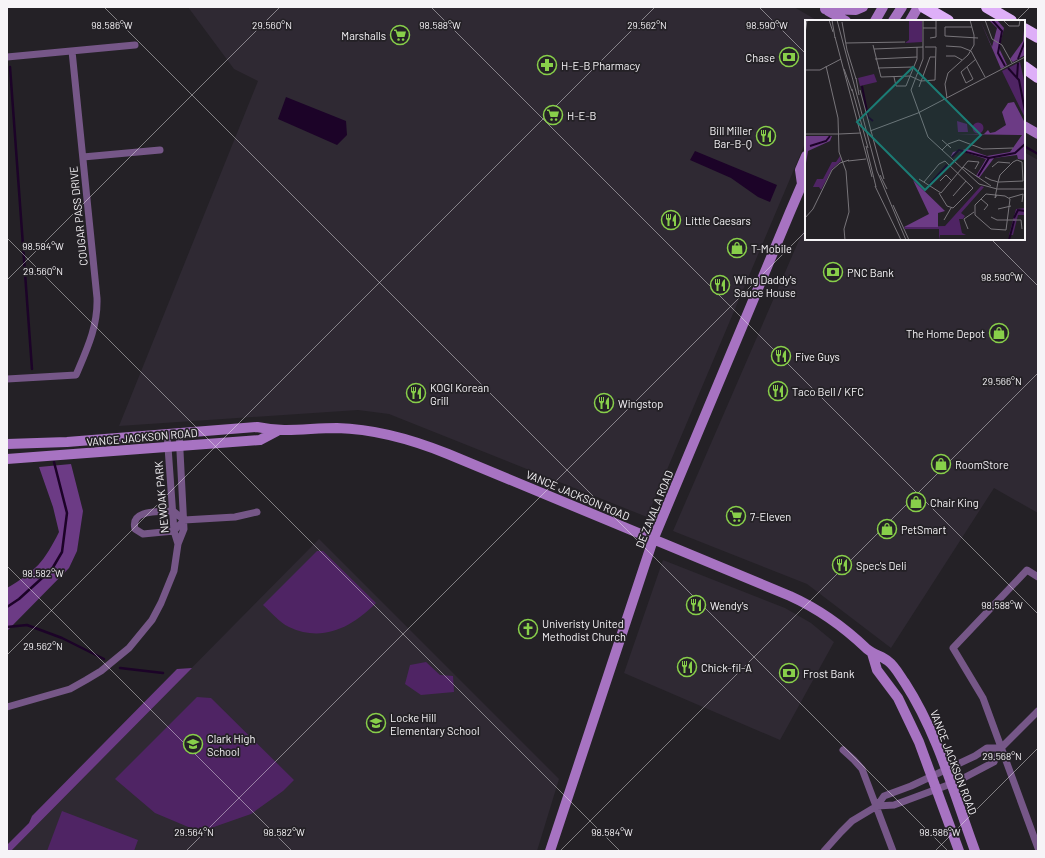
<svg xmlns="http://www.w3.org/2000/svg" width="1045" height="858" font-family="Barlow,sans-serif">
	<rect width="100%" height="100%" fill="#242126"/>
	<!-- built -->
	<path fill="#2f2933" d="M 188,7 L 794,7 L 818,21 L 806,21 L 806,141 L 647,517 L 389,414 L 358,410 L 119,426 L 258,81 L 234,69 Z
		M 1024,152 L 1038,160 L 1038,513 L 994,488 L 891,648 L 807,584 L 673,531 L 806,224 L 806,239 L 1024,239 Z
		M 319,539 L 559,779 L 537,851 L 11,851 Z
		M 663,560 L 785,608 L 811,623 L 834,642 L 780,740 L 624,673 Z"/>
	<!-- green -->
	<path fill="#4f2464" d="M 317,551 L 323,551 L 376,603 C 352,627 323,643 289,627 C 279,622 271,612 263,605 Z
		M 426,662 L 440,675 L 453,676 L 454,692 L 421,695 L 405,684 L 410,665 Z
		M 197,697 L 211,698 L 294,780 L 283,791 L 251,814 L 211,828 L 193,829 L 155,813 L 115,779 Z
		M 62,811 L 138,840 L 134,851 L 47,851 Z"/>
	<!-- forest -->
	<path fill="#6c3b85" d="M 71,464 L 83,511 L 77,551 L 69,568 L 7,631 L 7,588 C 36,571 44,562 59,532 L 53,507 L 39,467 Z
		M 192,668 L 11,851 L 7,851 L 7,845 L 29,823 L 32,816 L 177,669 Z"/>
	<!-- water -->
	<path fill="#1c0328" d="M 286,97 L 346,121 L 347,135 L 337,145 L 278,119 Z
		M 695,151 L 777,185 L 770,202 L 758,197 L 731,178 L 690,160 Z"/>
	<g fill="none" stroke-linecap="round" stroke-linejoin="round">
		<!-- stream -->
		<path stroke="#1c0328" stroke-width="2.5" d="M 10,67 L 32,369
			M 1024,146 L 1038,154
			M 7,607 L 19,599 L 52,569 L 62,552 L 67,513 L 54,462
			M 7,627 L 27,625 L 62,638 L 104,659
			M 120,668 L 163,673"/>
		<!-- street -->
		<path stroke="#765788" stroke-width="7" d="M 7,57 L 135,45
			M 83,157 L 160,150
			M 7,379 L 76,375 C 87,349 98,326 97,298 L 72,51
			M 167,433 L 174,531 L 178,544
			M 184,520 L 173,511 C 159,512 130,509 135,529 L 143,534 L 174,531 L 184,520 L 235,517 L 257,512
			M 1038,577 L 1027,570 L 953,648 L 983,698 L 1038,848
			M 7,707 L 70,689 L 86,680 L 101,671 L 129,648 L 152,620 L 161,603 L 174,571 L 178,544 L 184,529 L 179,432
			M 843,750 L 854,760 L 862,769 L 893,851
			M 877,806 L 894,805 L 956,782 L 994,762 L 1001,748 L 1038,711
			M 824,851 L 841,832 L 852,821 L 877,806 L 884,796 L 911,786 L 975,756 L 987,748 L 1001,748"/>
		<!-- secondary -->
		<path stroke="#a773c2" stroke-width="10" d="M 825,9 L 856,10 L 863,7
			M 828,11 L 846,21
			M 875,21 L 883,7
			M 893,21 L 902,7
			M 910,21 L 918,7
			M 1024,126 L 1038,134
			M 802,184 L 800,170 L 806,156
			M 7,444 L 67,442 L 257,427 C 285,433 308,428 337,428 C 376,429 411,439 448,454 L 790,596 C 819,609 844,627 867,649 C 874,655 882,656 888,661 C 895,666 900,676 905,683 C 938,734 954,794 975,851
			M 7,459 L 260,440 L 277,431
			M 872,653 L 877,670 L 898,698 L 919,742 L 959,851
			M 550,851 L 653,540 L 790,212 L 802,184 L 806,181"/>
		<!-- highway -->
		<path stroke="#deaff8" stroke-width="12" d="M 924,7 L 948,21
			M 987,7 L 1011,21
			M 1024,29 L 1038,37
			M 1024,67 L 1038,77"/>
	</g>
	<!-- ticks -->
	<path fill="none" stroke="#f6f4f7" stroke-width="1" stroke-opacity="0.45" d="M 104,7 L 948,851M 431,7 L 1038,614M 759,7 L 806,54M 1016,21 L 1030,7M 7,238 L 620,851M 991,239 L 1038,286M 7,280 L 280,7M 7,566 L 292,851M 7,655 L 655,7M 186,851 L 806,231M 560,851 L 1038,373M 935,851 L 1038,748"/>
	<!-- icons -->
	<defs>
		<g id="supermarket-ring" transform="scale(1)"><circle r="9.5" fill="#242126" stroke="#88cf4a" stroke-width="1.5"/><path d="M-6-5.5h2.5l.6 2H6L4.5 2H-2.5L-4.4-4H-6ZM-1.5 3.2a1.3 1.3 0 1 0 .1 0ZM3 3.2a1.3 1.3 0 1 0 .1 0Z" fill="#88cf4a"/></g>
		<g id="bank-ring" transform="scale(1)"><circle r="9.5" fill="#242126" stroke="#88cf4a" stroke-width="1.5"/><path d="M-6-4H6V4H-6ZM0-2.3a2.3 2.3 0 1 0 0 4.6a2.3 2.3 0 1 0 0-4.6Z" fill="#88cf4a"/></g>
		<g id="pharmacy-ring" transform="scale(1)"><circle r="9.5" fill="#242126" stroke="#88cf4a" stroke-width="1.5"/><path d="M-2-6h4v4h4v4h-4v4h-4v-4h-4v-4h4Z" fill="#88cf4a"/></g>
		<g id="restaurant-ring" transform="scale(1)"><circle r="9.5" fill="#242126" stroke="#88cf4a" stroke-width="1.5"/><path d="M-5-6h1v4h1v-4h1v4h1v-4h1v5L-1.5 .5V6h-2V.5L-5-1ZM5-6V6H3V1.5H1.5Q1.5-4 5-6Z" fill="#88cf4a"/></g>
		<g id="shop-ring" transform="scale(1)"><circle r="9.5" fill="#242126" stroke="#88cf4a" stroke-width="1.5"/><path d="M-5-2.5h2.3a2.7 3.5 0 0 1 5.4 0H5L5.5 6h-11ZM-1.5-2.5h3a1.5 2.3 0 0 0-3 0Z" fill="#88cf4a"/></g>
		<g id="church-ring" transform="scale(1)"><circle r="9.5" fill="#242126" stroke="#88cf4a" stroke-width="1.5"/><path d="M-1.2-6h2.4v3.5h3.3v2.4h-3.3V6h-2.4V-.1h-3.3v-2.4h3.3Z" fill="#88cf4a"/></g>
		<g id="school-ring" transform="scale(1)"><circle r="9.5" fill="#242126" stroke="#88cf4a" stroke-width="1.5"/><path d="M0-5L7-2L0 1L-7-2ZM-4 1L0 2.5L4 1V4Q0 6-4 4Z" fill="#88cf4a"/></g>
	</defs>
	<g fill-rule="evenodd">
		<use href="#supermarket-ring" x="400" y="35"/>
		<use href="#bank-ring" x="789" y="57"/>
		<use href="#pharmacy-ring" x="547" y="65"/>
		<use href="#supermarket-ring" x="553" y="115"/>
		<use href="#restaurant-ring" x="766" y="136"/>
		<use href="#restaurant-ring" x="671" y="220"/>
		<use href="#shop-ring" x="737" y="248"/>
		<use href="#bank-ring" x="833" y="272"/>
		<use href="#restaurant-ring" x="720" y="285"/>
		<use href="#shop-ring" x="999" y="333"/>
		<use href="#restaurant-ring" x="781" y="356"/>
		<use href="#restaurant-ring" x="778" y="391"/>
		<use href="#restaurant-ring" x="416" y="393"/>
		<use href="#restaurant-ring" x="604" y="403"/>
		<use href="#shop-ring" x="941" y="464"/>
		<use href="#shop-ring" x="916" y="502"/>
		<use href="#supermarket-ring" x="736" y="516"/>
		<use href="#shop-ring" x="887" y="529"/>
		<use href="#restaurant-ring" x="842" y="565"/>
		<use href="#restaurant-ring" x="696" y="605"/>
		<use href="#church-ring" x="528" y="629"/>
		<use href="#restaurant-ring" x="687" y="667"/>
		<use href="#bank-ring" x="789" y="673"/>
		<use href="#school-ring" x="376" y="723"/>
		<use href="#school-ring" x="193" y="744"/>
	</g>
	<g text-anchor="middle" dominant-baseline="central" stroke-width="3.5" stroke-linejoin="round" paint-order="stroke">
		<!-- poi labels -->
		<g font-size="11" fill="#f6f4f7" stroke="#242126" text-anchor="start">
			<text x="386" y="35" text-anchor="end">Marshalls</text>
			<text x="775" y="57" text-anchor="end">Chase</text>
			<text x="561" y="65">H-E-B Pharmacy</text>
			<text x="567" y="115">H-E-B</text>
			<text x="752" y="130" text-anchor="end">Bill Miller<tspan x="752" dy="13">Bar-B-Q</tspan></text>
			<text x="685" y="220">Little Caesars</text>
			<text x="751" y="248">T-Mobile</text>
			<text x="847" y="272">PNC Bank</text>
			<text x="734" y="279">Wing Daddy's<tspan x="734" dy="13">Sauce House</tspan></text>
			<text x="985" y="333" text-anchor="end">The Home Depot</text>
			<text x="795" y="356">Five Guys</text>
			<text x="430" y="387">KOGI Korean<tspan x="430" dy="13">Grill</tspan></text>
			<text x="792" y="391">Taco Bell / KFC</text>
			<text x="618" y="403">Wingstop</text>
			<text x="955" y="464">RoomStore</text>
			<text x="930" y="502">Chair King</text>
			<text x="750" y="516">7-Eleven</text>
			<text x="901" y="529">PetSmart</text>
			<text x="856" y="565">Spec's Deli</text>
			<text x="710" y="605">Wendy's</text>
			<text x="542" y="623">Univeristy United<tspan x="542" dy="13">Methodist Church</tspan></text>
			<text x="701" y="667">Chick-fil-A</text>
			<text x="803" y="673">Frost Bank</text>
			<text x="390" y="717">Locke Hill<tspan x="390" dy="13">Elementary School</tspan></text>
			<text x="207" y="738">Clark High<tspan x="207" dy="13">School</tspan></text>
		</g>
		<!-- street labels -->
		<g font-size="11" fill="#f6f4f7" stroke="#242126">
			<text transform="translate(78 216) rotate(-96)">COUGAR PASS DRIVE</text>
			<text transform="translate(142 437) rotate(-5)">VANCE JACKSON ROAD</text>
			<text transform="translate(578 495) rotate(23)">VANCE JACKSON ROAD</text>
			<text transform="translate(161 497) rotate(-95)">NEWOAK PARK</text>
			<text transform="translate(654 509) rotate(-68)">DE ZAVALA ROAD</text>
			<text transform="translate(954 762) rotate(69)">VANCE JACKSON ROAD</text>
		</g>
	</g>
	<!-- overview -->
	<g transform="translate(805 20)">
		<rect width="220" height="220" fill="#242126"/>
		<path d="M 104,0 L 117,0 L 117,22 L 100,23 L 104,20 ZM 215,42 L 220,65 L 220,98 L 197,51 ZM 69,54 L 72,62 L 55,66 L 53,58 ZM 152,101 L 162,104 L 163,112 L 153,112 ZM167.5 108a5.5 5.5 0 1 1 11 0a5.5 5.5 0 1 1-11 0ZM 35,136 L 36,141 L 27,149 L 16,170 L 14,167 L 8,167 L 12,159 L 18,159 L 27,142 L 31,142 ZM 176,166 L 179,167 L 156,193 L 160,196 L 158,199 L 154,199 L 157,213 L 161,215 L 135,215 L 134,220 L 134,209 L 100,209 L 99,207 L 140,206 ZM 220,188 L 220,195 L 213,195 L 208,215 L 204,215 L 211,189 Z" fill="#4f2464"/>
		<path d="M 175,0 L 187,27 L 192,8 L 184,0 L 192,0 L 199,8 L 194,28 L 202,45 L 196,49 ZM 220,0 L 220,35 L 208,42 L 205,39 L 218,21 ZM 209,82 L 220,103 L 220,140 L 213,139 L 212,135 L 189,138 L 174,158 L 171,156 L 181,139 L 156,131 L 151,132 L 148,137 L 146,136 L 148,132 L 162,129 L 182,136 L 205,132 L 217,115 L 151,114 L 179,114 L 183,110 L 185,113 L 190,112 L 201,105 L 197,92 L 203,83 ZM 0,116 L 27,116 L 25,121 L 3,131 L 0,149 ZM 108,160 L 140,191 L 133,193 L 133,207 L 99,207 L 124,194 Z" fill="#6c3b85"/>
		<path fill="none" stroke="#1c0328" stroke-width="2" d="M 187,0 L 197,11 L 193,33 L 200,46M 213,39 L 220,21M 203,48 L 214,60 L 220,91M 212,58 L 213,43M 57,66 L 63,97 L 68,101M 5,126 L 21,121 L 25,116M 147,137 L 154,130 L 184,138M 173,156 L 184,138 L 210,133 L 220,124M 124,165 L 142,145M 209,198 L 213,190 L 220,191M 204,220 L 209,201"/>
		<path fill="none" stroke="#78757a" stroke-width="1" d="M 24,0 L 28,12M 27,0 L 30,18M 32,0 L 72,151 L 101,220M 118,0 L 118,39 L 106,70 L 123,117 L 174,164 L 192,169 L 220,169M 180,0 L 187,19 L 197,25 L 207,43M 198,0 L 204,6 L 214,6 L 215,0M 37,2 L 42,30 L 51,59M 167,7 L 140,7 L 140,16 L 173,18M 118,8 L 131,8M 0,14 L 2,0M 30,17 L 67,157M 125,18 L 131,17 L 131,0M 41,23 L 100,22M 68,25 L 76,57 L 105,56 L 116,61M 141,26 L 156,27 L 166,31 L 180,57M 69,29 L 118,27M 141,36 L 150,36 L 157,40M 70,39 L 112,37M 21,46 L 33,98 L 34,132 L 41,151 L 44,192 L 39,209 L 40,220M 162,47 L 168,59 L 161,63 L 156,52 L 171,39M 73,48 L 108,47M 39,49 L 47,71M 0,50 L 15,50 L 36,39M 89,57 L 91,66 L 101,66 L 112,39 L 112,27M 51,58 L 54,75M 116,61 L 130,60 L 131,27 L 120,27M 114,67 L 125,37 L 130,37M 47,69 L 63,128M 55,70 L 79,159M 142,78 L 140,64 L 143,53 L 163,35 L 169,25 L 169,15 L 165,0M 65,111 L 113,93 L 220,37M 0,114 L 34,114M 34,114 L 56,113M 137,120 L 146,128 L 143,125M 61,126 L 71,167M 137,130 L 143,124 L 154,120 L 178,129 L 208,128M 43,141 L 61,139M 158,147 L 186,166M 187,147 L 193,142 L 205,143M 75,155 L 82,169M 180,157 L 186,160 L 190,161 L 193,162 L 194,162 L 218,161 L 217,142 L 212,140 L 208,142 L 195,155 L 193,162 L 190,178 L 192,175M 114,159 L 136,173 L 163,141 L 174,142 L 170,149M 135,161 L 141,155 L 147,161M 119,162 L 134,144 L 140,141 L 168,168 L 148,188 L 142,186 L 134,173M 70,166 L 96,220M 181,174 L 200,176 L 205,179 L 201,210 L 186,209 L 170,195 L 170,185 ZM 148,176 L 161,161M 204,178 L 218,174 L 217,182M 176,179 L 183,185 L 179,190M 88,185 L 104,220M 193,189 L 206,186M 186,197 L 192,200 L 216,200 L 217,209M 0,198 L 8,189 L 27,150 L 35,143 L 44,140M 139,200 L 146,188M 163,209 L 159,199 L 169,192"/>
		<path fill="#1b7c75" fill-opacity="0.15" stroke="#1b7c75" stroke-width="2" d="M 108,47 L 176,115 L 120,170 L 52,102 Z"/>
		<rect width="220" height="220" fill="none" stroke="#f6f4f7" stroke-width="2"/>
	</g>
	<g font-size="10" text-anchor="middle" fill="#f6f4f7" stroke="#242126" stroke-width="3.5" stroke-linejoin="round" paint-order="stroke">
		<text x="112" y="29">98.586°W</text>
		<text x="272" y="29">29.560°N</text>
		<text x="440" y="29">98.588°W</text>
		<text x="647" y="29">29.562°N</text>
		<text x="767" y="29">98.590°W</text>
		<text x="43" y="250">98.584°W</text>
		<text x="43" y="275">29.560°N</text>
		<text x="1002" y="281">98.590°W</text>
		<text x="1002" y="385">29.566°N</text>
		<text x="43" y="577">98.582°W</text>
		<text x="1002" y="609">98.588°W</text>
		<text x="43" y="650">29.562°N</text>
		<text x="1002" y="760">29.568°N</text>
		<text x="194" y="836">29.564°N</text>
		<text x="284" y="836">98.582°W</text>
		<text x="612" y="836">98.584°W</text>
		<text x="940" y="836">98.586°W</text>
	</g>
	<!-- border -->
	<rect width="1045" height="858" fill="none" stroke="#f6f4f7" stroke-width="16"/>
</svg>
